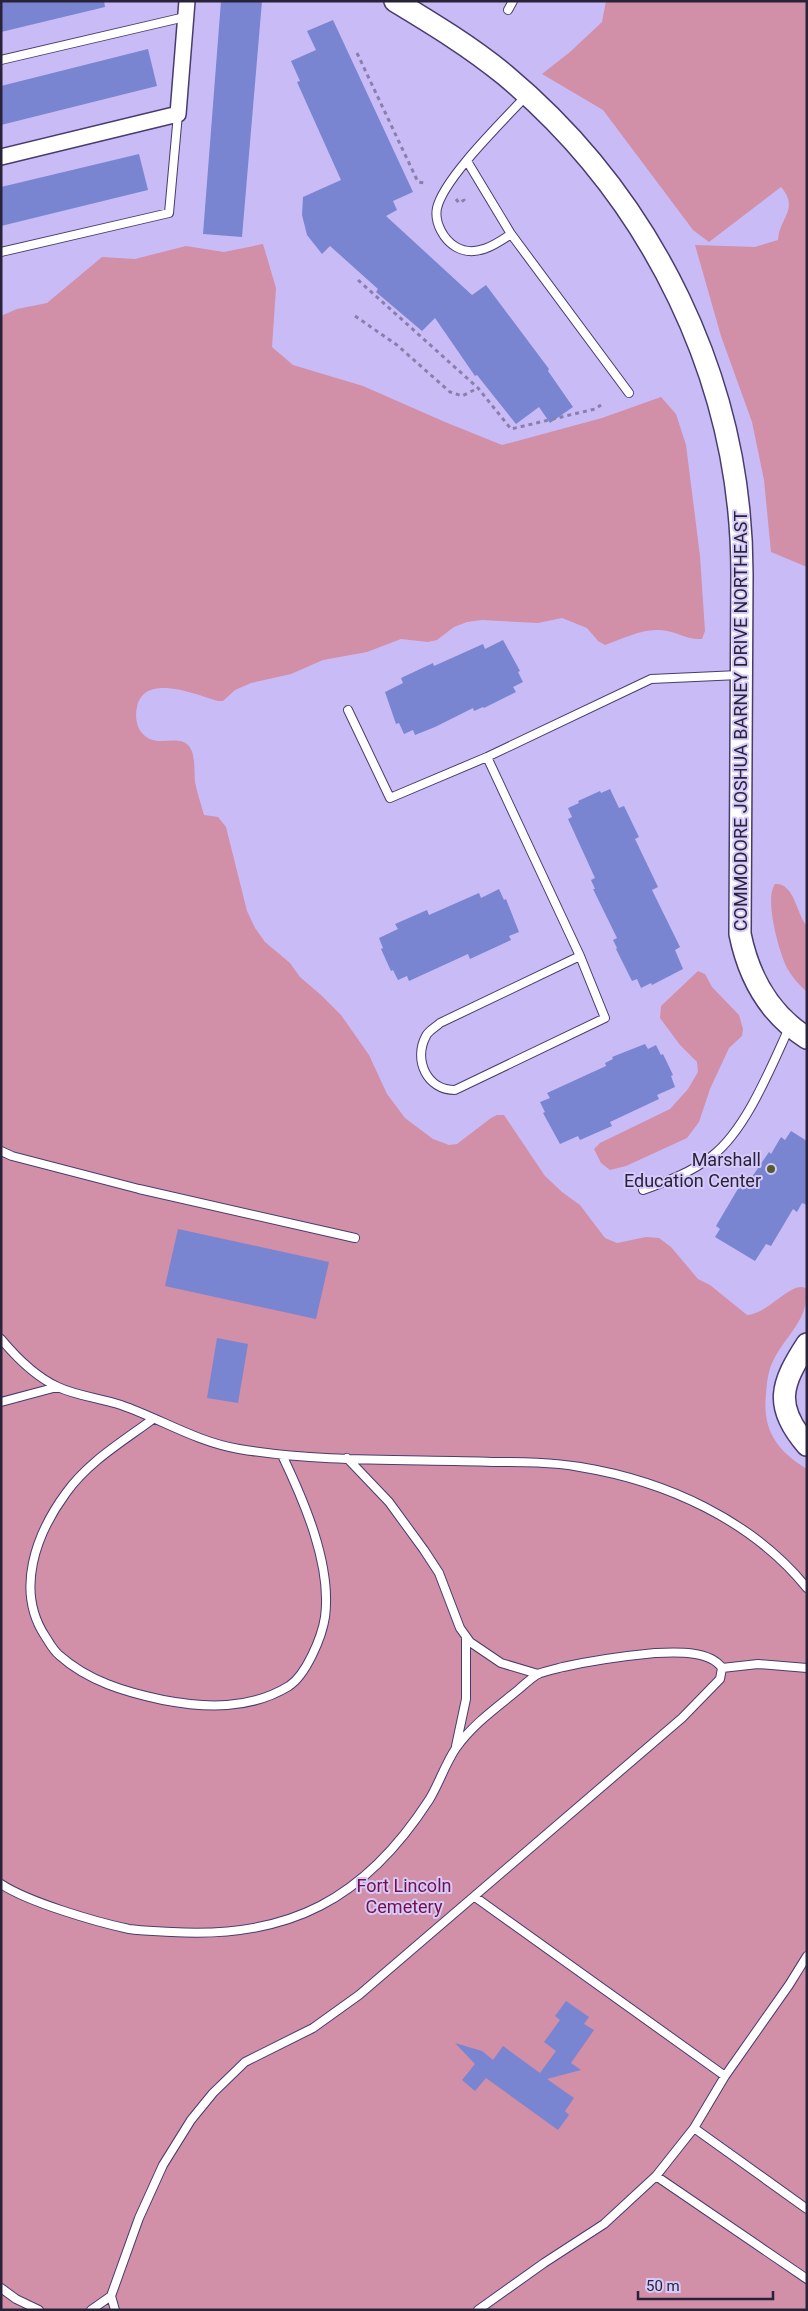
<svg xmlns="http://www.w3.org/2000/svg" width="808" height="2311" font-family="Roboto,sans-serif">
	<rect width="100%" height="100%" fill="#c9bbf6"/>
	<!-- green -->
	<path fill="#d28fa8" d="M 606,1 L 807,1 L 807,567 L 771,552 L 764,480 L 752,422 L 721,336 L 695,245 L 755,247 L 778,240 C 779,218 800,209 781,187 L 709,242 L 693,230 L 603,110 L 542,74 L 570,52 L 602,22 Z
		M 263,244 L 276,288 L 272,347 L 293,365 L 363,386 L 445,422 L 502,445 L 602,418 L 661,397 L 676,414 L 686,445 L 700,556 L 705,631 L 702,639 C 686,640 674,630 659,630 C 641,629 622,639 605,645 L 598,641 L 587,628 L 562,618 L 538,623 L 482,620 L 467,622 L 454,627 L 437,640 L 428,642 L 401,639 L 367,652 L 323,660 L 291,674 L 251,683 L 235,690 L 223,701 L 218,701 C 197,695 144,672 137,707 C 135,715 136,726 142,733 C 155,749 177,734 188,745 C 196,753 194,772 195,782 C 197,793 201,804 204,815 L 218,817 L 226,827 L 247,911 L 255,928 L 265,942 L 290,963 L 300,977 L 321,995 L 341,1015 L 369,1055 L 387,1094 L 405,1118 L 433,1139 L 449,1145 L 457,1144 L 491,1118 L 497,1115 L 504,1115 L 545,1176 L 562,1192 L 580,1205 L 605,1238 L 617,1243 L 646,1237 L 659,1238 L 671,1247 L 698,1279 L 710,1285 L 747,1315 C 769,1314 793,1278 807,1289 C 807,1323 787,1333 773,1361 C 768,1371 767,1382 766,1394 C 762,1430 777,1451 807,1469 L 807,2310 L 1,2310 L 1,316 L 17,309 L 47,303 L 102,257 L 135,259 L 186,246 L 224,252 Z
		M 775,884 C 795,883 796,914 807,926 L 807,992 C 799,985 792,977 787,968 C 779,952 764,899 775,884 Z
		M 698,971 L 705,974 L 712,987 L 739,1015 L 743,1029 L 742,1036 L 729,1048 L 710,1089 L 699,1122 L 687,1138 L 626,1166 L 610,1170 L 601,1163 L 594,1149 L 600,1143 L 670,1109 L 688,1089 L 698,1072 L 697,1062 L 680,1045 L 660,1018 L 661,1006 Z"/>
	<!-- building -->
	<path fill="#7985d0" d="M 1,1 L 104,1 L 105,7 L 1,32 Z
		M 221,1 L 262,1 L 242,237 L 203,234 Z
		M 333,20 L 413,192 L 393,201 L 397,210 L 386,216 L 472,295 L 486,285 L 549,369 L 548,371 L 573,407 L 550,423 L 539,407 L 516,424 L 477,375 L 475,376 L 435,318 L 422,331 L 376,292 L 378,289 L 330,246 L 322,254 L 307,235 L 302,215 L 303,197 L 341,180 L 297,82 L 300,81 L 291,61 L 316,50 L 307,31 Z
		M 148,49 L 157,86 L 1,125 L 1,86 Z
		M 139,154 L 148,190 L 1,226 L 1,187 Z
		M 503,640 L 520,671 L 518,672 L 523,682 L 513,687 L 516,692 L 484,708 L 483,707 L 474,711 L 473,708 L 435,727 L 415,735 L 413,730 L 404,734 L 399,723 L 396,724 L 385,692 L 403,683 L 401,678 L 433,663 L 434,666 L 483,644 L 485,649 Z
		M 610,789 L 619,808 L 624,806 L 639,837 L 635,839 L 658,887 L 652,890 L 680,947 L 675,950 L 683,969 L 652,985 L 651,983 L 641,988 L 637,979 L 632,981 L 616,949 L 617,948 L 613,940 L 617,938 L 593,889 L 595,889 L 591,880 L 595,878 L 568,819 L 572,817 L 568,808 L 579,803 L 578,801 L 600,791 L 601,793 Z
		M 499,889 L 504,900 L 506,899 L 519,932 L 509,936 L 511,940 L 470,959 L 468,954 L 409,981 L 407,976 L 398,980 L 393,970 L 391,971 L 381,949 L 383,948 L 379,938 L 398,929 L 395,924 L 427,910 L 429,915 L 479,893 L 481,898 Z
		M 645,1044 L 648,1049 L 656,1045 L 661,1055 L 663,1054 L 673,1075 L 671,1076 L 675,1087 L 657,1095 L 659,1099 L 610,1122 L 612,1126 L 580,1140 L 578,1136 L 560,1144 L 543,1113 L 545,1112 L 540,1102 L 550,1098 L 547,1093 L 606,1066 L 605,1063 L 613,1059 L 612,1057 Z
		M 791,1131 L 807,1141 L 807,1205 L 802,1203 L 797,1212 L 793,1209 L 771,1246 L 766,1244 L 755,1261 L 715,1237 L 720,1229 L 716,1226 L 739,1187 L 743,1190 L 769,1152 L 771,1154 L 781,1137 L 785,1140 Z
		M 178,1229 L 329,1262 L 316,1319 L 165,1286 Z
		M 217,1338 L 248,1344 L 238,1403 L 207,1398 Z
		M 566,2001 L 589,2017 L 584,2024 L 594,2030 L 571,2063 L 581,2070 L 547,2079 L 574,2098 L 565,2111 L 569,2115 L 558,2130 L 486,2078 L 475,2091 L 462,2080 L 475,2064 L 455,2043 L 482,2051 L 493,2060 L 503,2046 L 540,2073 L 556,2051 L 544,2042 L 560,2020 L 555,2016 Z"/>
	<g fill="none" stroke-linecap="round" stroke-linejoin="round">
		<!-- lane casing -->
		<g stroke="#4a3b6e" stroke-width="10">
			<path id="lane" d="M 508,10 L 513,1
				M 1,60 L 185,17
				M 467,161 L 511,234 L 629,393
				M 511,234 C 495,245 475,258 456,247 C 444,240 434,223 437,208 C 444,178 503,121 526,96
				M 1,252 L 169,213 L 178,114
				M 348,710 L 390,798 L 487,757
				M 580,956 L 440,1023 C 436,1027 428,1031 426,1036 C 413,1060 427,1090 455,1090 L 605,1018 L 580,956 L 487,757 L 651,679 L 739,675
				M 1,1151 L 12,1156 L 139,1189 L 355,1238
				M 643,1190 C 668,1181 692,1172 712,1156 C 746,1130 771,1067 789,1028
				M 1,1339 C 16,1357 36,1377 58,1387 C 77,1396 100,1398 121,1405 C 161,1419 197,1442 239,1449 C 323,1463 409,1459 493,1462 C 522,1462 552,1462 580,1467 C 666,1481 752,1520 807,1588
				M 1,1402 L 57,1387
				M 153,1419 C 122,1442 88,1462 66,1493 C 36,1534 15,1590 45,1636 C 49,1642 53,1650 59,1655 C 88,1681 125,1692 163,1700 C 205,1708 250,1710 289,1686 C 306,1675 322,1637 325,1617 C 332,1565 304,1501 282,1455
				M 347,1458 L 389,1502 L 424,1550 L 439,1573 L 460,1628 L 470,1642 L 501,1663 L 538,1674
				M 722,1668 L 758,1664 L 807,1668
				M 456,1746 L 466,1699 L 466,1637
				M 1,1884 C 28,1902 96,1922 129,1929 C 143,1931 158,1931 172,1932 C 289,1939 365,1899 429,1800 C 439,1784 445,1764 456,1748 C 473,1724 496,1708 518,1690 C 524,1685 531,1678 538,1674 C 545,1671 555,1669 563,1667 C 594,1660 624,1656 655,1653 C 675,1652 710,1650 722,1668 L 720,1679 L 682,1718 L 359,1995 L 313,2028 L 245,2062 L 213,2093 L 191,2120 L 163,2165 L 139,2218 L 111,2296 L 91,2310
				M 475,1897 L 725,2076
				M 694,2128 L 807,2209
				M 656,2176 L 807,2279
				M 1,2288 L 16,2299 L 39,2310
				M 111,2296 L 115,2310
				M 478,2310 L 544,2263 L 604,2224 L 656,2176 L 694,2128 L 725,2076 L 789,1985 L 807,1956"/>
		</g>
		<!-- street casing -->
		<g stroke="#4a3b6e" stroke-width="18">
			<path id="street" d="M 1,157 L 178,114 L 187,1"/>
		</g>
		<!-- secondary casing -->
		<g stroke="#4a3b6e" stroke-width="24">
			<path id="secondary" d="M 395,1 C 433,24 471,47 505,75 C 653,199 742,381 742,574 L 740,934 C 749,978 769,1014 807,1038
				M 807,1344 C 781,1384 773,1406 807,1445"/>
		</g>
		<!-- path -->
		<path stroke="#8a7fac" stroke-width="3" stroke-dasharray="4 4" stroke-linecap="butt" d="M 357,53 L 418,182 L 425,183
			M 456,199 L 459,203 L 464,200 L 463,195
			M 358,280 L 478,388 L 511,429 L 595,409 L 601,405
			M 355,316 L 397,345 L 450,392 L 462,396 L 478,388"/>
		<!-- lane -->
		<use href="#lane" stroke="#fff" stroke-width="8"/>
		<!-- street -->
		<use href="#street" stroke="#fff" stroke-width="15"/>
		<!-- secondary -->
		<use href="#secondary" stroke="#fff" stroke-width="21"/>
	</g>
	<!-- markers -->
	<circle fill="#555b2a" stroke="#d5cafa" stroke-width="2" cx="771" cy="1169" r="5"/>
	<g text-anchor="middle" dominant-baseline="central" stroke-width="4" stroke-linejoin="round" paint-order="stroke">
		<!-- street labels -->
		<g font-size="18" fill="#292339" stroke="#d5cafa">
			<text transform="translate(740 721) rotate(-90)">COMMODORE JOSHUA BARNEY DRIVE NORTHEAST</text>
		</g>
		<!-- poi labels -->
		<g font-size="18" fill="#292339" stroke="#d5cafa" text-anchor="end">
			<text x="761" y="1159">Marshall<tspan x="761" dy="21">Education Center</tspan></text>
		</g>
		<!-- park labels -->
		<g font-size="18" fill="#770f46" stroke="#d5cafa">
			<text x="404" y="1885">Fort Lincoln<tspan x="404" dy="21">Cemetery</tspan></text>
		</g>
	</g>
	<!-- border -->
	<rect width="808" height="2311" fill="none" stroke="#292339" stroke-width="5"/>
	<!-- scale -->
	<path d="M638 2291v8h135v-8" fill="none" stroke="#292339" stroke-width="2.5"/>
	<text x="646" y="2291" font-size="15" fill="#292339" stroke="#d5cafa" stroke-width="4" paint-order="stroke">50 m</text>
</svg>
